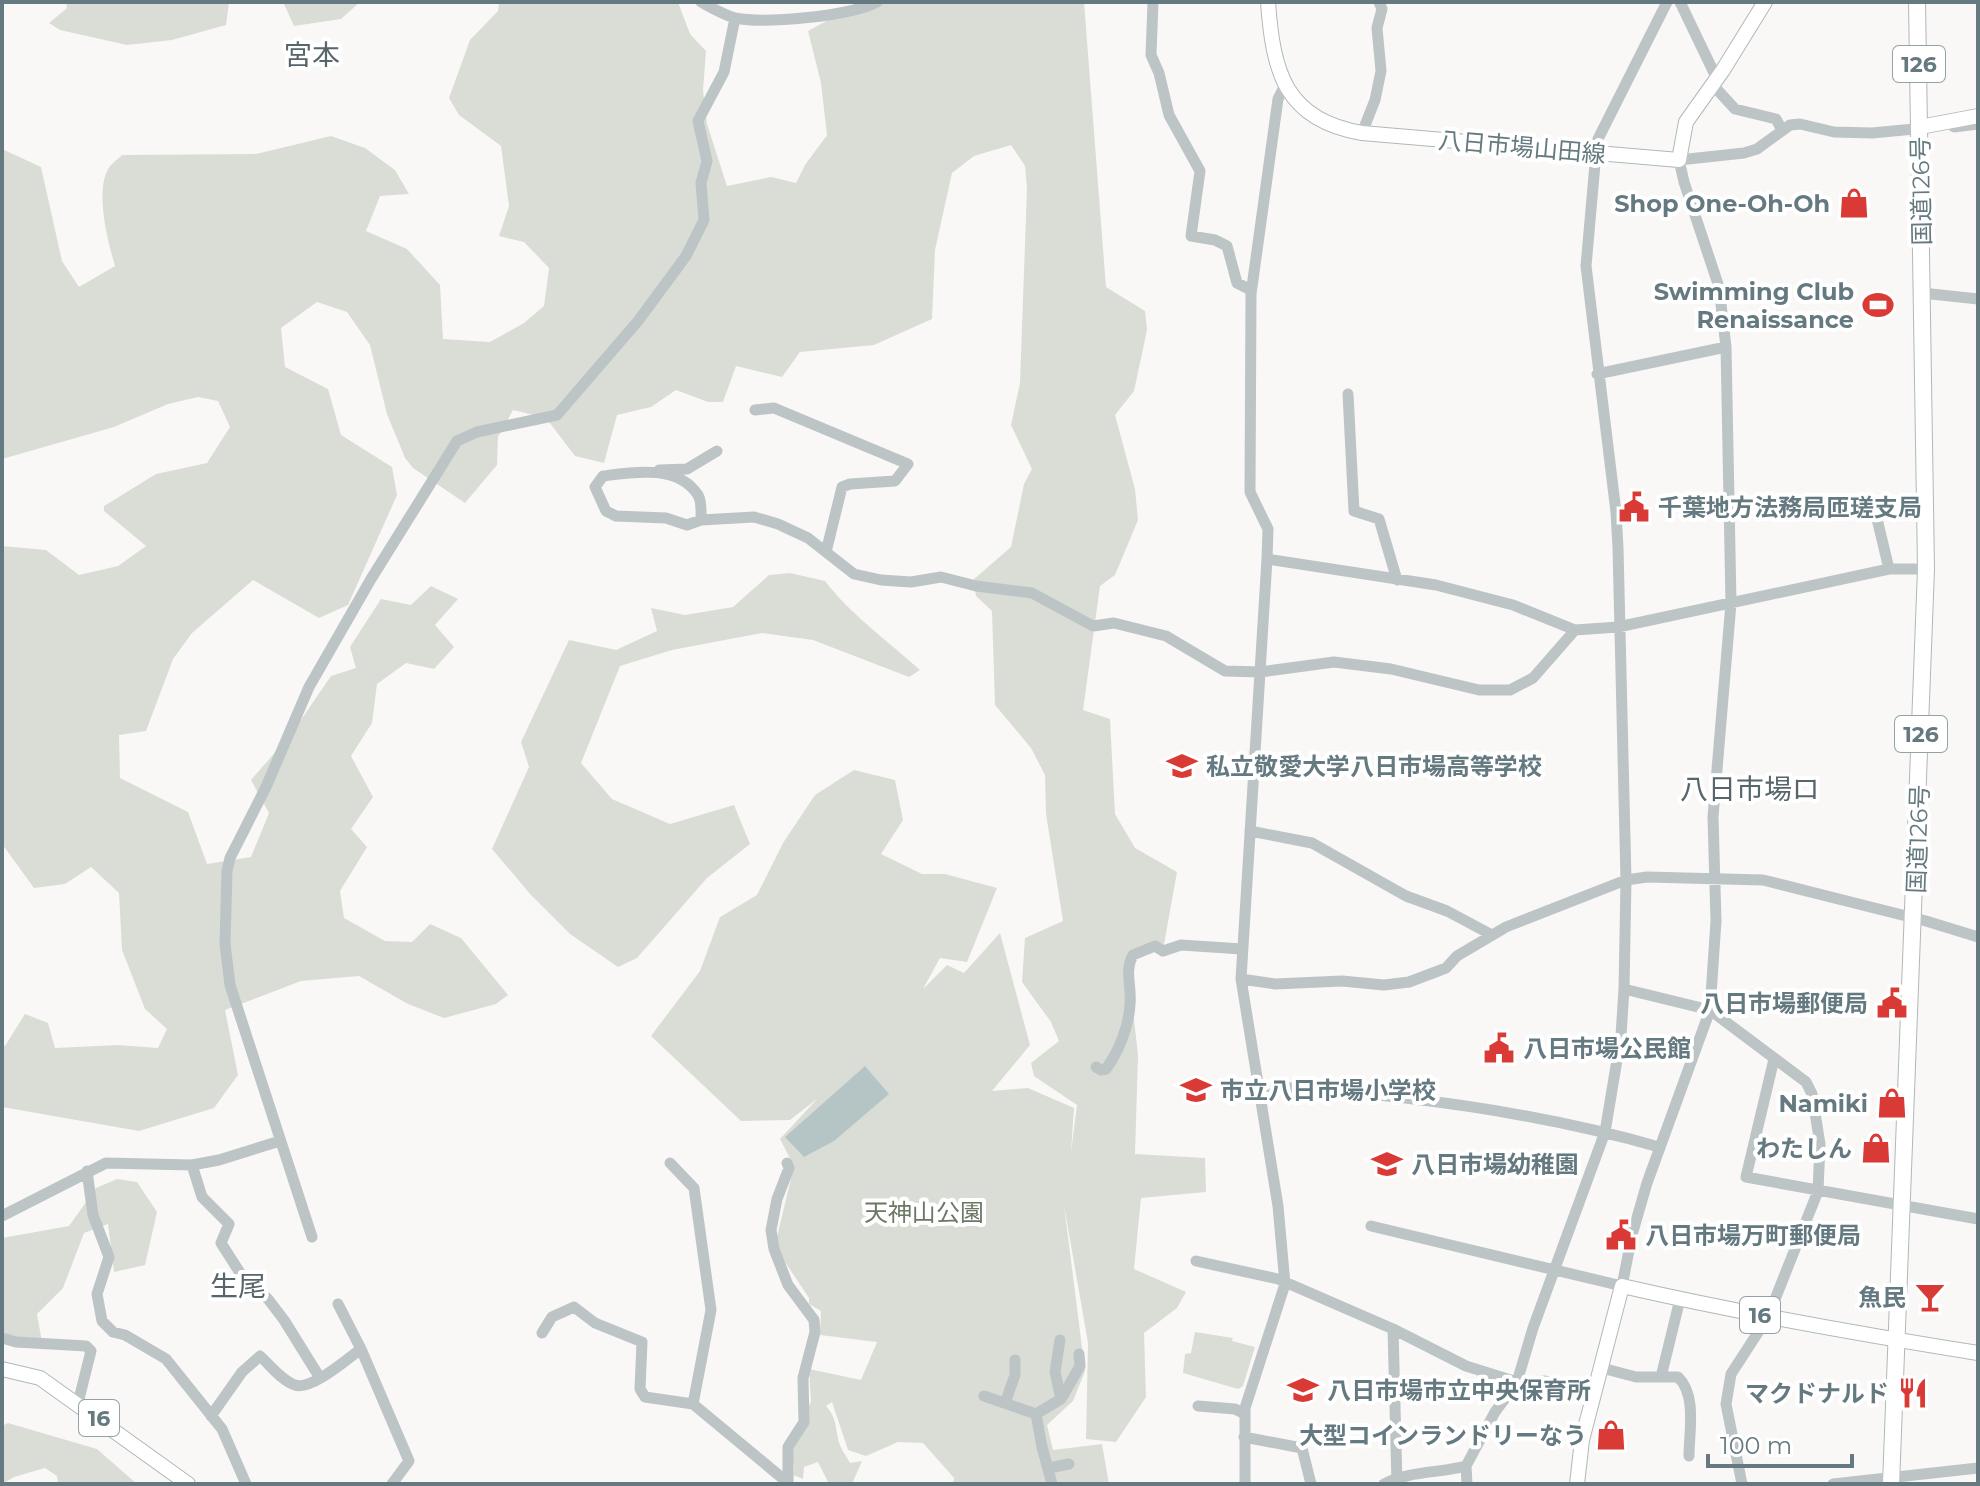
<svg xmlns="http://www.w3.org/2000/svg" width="1980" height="1486" font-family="Montserrat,'Noto Sans JP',sans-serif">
	<rect width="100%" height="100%" fill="#f9f8f6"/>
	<!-- green -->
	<path fill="#daddd6" d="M 66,2 L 229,2 L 226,25 L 172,40 L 127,45 L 60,30 L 49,23 L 67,8 Z
		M 283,2 L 360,2 L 341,19 L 294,26 Z
		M 499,2 L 678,2 L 690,34 L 706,51 L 703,90 L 707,124 L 727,186 L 771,177 L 796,183 L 805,165 L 827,135 L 821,83 L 808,31 L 861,2 L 1084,2 L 1106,287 L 1145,311 L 1147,330 L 1134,391 L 1115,415 L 1135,489 L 1138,520 L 1115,575 L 1100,586 L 1083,710 L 1110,719 L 1115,814 L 1135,848 L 1177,872 L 1163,950 L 1127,955 L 1138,1055 L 1135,1154 L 1205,1158 L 1206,1192 L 1141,1198 L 1134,1269 L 1186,1292 L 1177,1308 L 1144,1333 L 1146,1397 L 1116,1442 L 1086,1439 L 1088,1343 L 1064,1205 L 1085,1371 L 1073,1401 L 1047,1425 L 1053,1450 L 1102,1444 L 1109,1484 L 953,1484 L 954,1478 L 923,1443 L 898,1442 L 866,1456 L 848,1450 L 832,1402 L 826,1406 C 836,1417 835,1424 838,1438 C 839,1447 846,1455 850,1463 L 862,1461 L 852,1484 L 829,1484 L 818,1462 L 804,1467 L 803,1479 L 793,1475 L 794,1466 L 791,1456 L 811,1401 L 809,1369 L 861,1380 L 877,1342 L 820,1335 L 821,1311 L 809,1304 L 809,1298 L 783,1259 L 776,1241 L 794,1166 L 780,1139 L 817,1099 L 790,1120 L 741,1121 L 651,1036 L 700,971 L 720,917 L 757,895 L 783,843 L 815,795 L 854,770 L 895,780 L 903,820 L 881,854 L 922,874 L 945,874 L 997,888 L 967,962 L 940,958 L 923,989 L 947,965 L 964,973 L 1000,933 L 1030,1045 L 992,1091 L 1028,1088 L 1074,1108 L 1071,1152 L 1077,1105 L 1034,1076 L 1031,1063 L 1059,1041 L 1051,1022 L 1022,982 L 1025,938 L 1063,921 L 1046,814 L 1045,775 L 1031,748 L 995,705 L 992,611 L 976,596 L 973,580 L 1011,547 L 1024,484 L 1032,469 L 1011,425 L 1020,383 L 1027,188 L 1025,166 L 1011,145 L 974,156 L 952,173 L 935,250 L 932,319 L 874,345 L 800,352 L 782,377 L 736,366 L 723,402 L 708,402 L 676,390 L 651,407 L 617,415 L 604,463 L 575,456 L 546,418 L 513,410 L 498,437 L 497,465 L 465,503 L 413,468 L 405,458 L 387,414 L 370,345 L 347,312 L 317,302 L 281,328 L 285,367 L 328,389 L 341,435 L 392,467 L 397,495 L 348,605 L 319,618 L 253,580 L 192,633 L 173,659 L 146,731 L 119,735 L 120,778 L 188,812 L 207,864 L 251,857 L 269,813 L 251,780 L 292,733 L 331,676 L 356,668 L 350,647 L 381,599 L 411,605 L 431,586 L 458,599 L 435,625 L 454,647 L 434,669 L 406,663 L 377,684 L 372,723 L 351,756 L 373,797 L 351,829 L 367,847 L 340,891 L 344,918 L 385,941 L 412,942 L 430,924 L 461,938 L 508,995 L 496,1004 L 444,1018 L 408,1004 L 359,976 L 301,981 L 225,1010 L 238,1075 L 214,1108 L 139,1131 L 2,1107 L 2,1045 L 5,1046 L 25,1014 L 48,1023 L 55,1048 L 118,1045 L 158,1048 L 167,1029 L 145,1009 L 122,950 L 119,893 L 91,867 L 65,884 L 34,888 L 2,844 L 2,546 L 46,550 L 79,575 L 118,566 L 146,546 L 104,511 L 104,506 L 156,474 L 207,463 L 230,427 L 218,401 L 198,397 L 168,404 L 114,427 L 2,459 L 2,149 L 41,167 L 62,261 L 79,287 L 115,266 C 108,242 95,193 108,169 C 111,164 118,159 122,155 L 256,154 L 331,136 L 365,148 L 395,170 L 409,194 L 380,196 L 366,231 L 407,249 L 440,285 L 443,339 L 490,342 L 524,323 L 544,306 L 549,268 L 524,242 L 499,236 L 509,206 L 501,146 L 459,115 L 449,98 L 470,40 L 498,11 Z
		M 790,573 L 825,581 C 849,613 889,642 920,670 L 909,677 L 813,640 L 762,633 L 672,650 L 620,666 L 581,763 L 612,799 L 670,824 L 734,805 L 750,844 L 707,878 L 637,958 L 618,967 L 570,934 L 531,895 L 492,849 L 529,767 L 521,742 L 569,640 L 616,650 L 657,631 L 651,608 L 685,615 L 733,607 L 769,575 Z
		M 117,1179 L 137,1182 L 157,1212 L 145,1265 L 114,1272 L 108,1224 L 84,1233 L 63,1288 L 37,1314 L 42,1342 L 2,1335 L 2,1238 L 69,1226 L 96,1188 Z
		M 1195,1332 L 1233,1338 L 1232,1341 L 1255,1347 L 1243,1386 L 1238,1389 L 1183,1373 L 1185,1354 L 1191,1353 Z
		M 8,1423 L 97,1449 L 137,1484 L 58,1484 L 57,1476 L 45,1468 L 14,1477 L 2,1484 L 2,1426 Z"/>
	<!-- water -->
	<path fill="#b5c5c6" d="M 865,1066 L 889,1094 L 834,1141 L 804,1157 L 785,1137 Z"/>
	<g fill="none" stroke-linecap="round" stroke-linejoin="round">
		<!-- major casing -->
		<g stroke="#b1b8ba" stroke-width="16">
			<path id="major" d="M 1268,2 C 1273,72 1285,120 1362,133 L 1679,160 L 1686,122 L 1723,70 L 1765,2
				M 1920,127 L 1978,116
				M 2,1369 L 40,1378 L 188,1484
				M 1577,1484 L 1582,1440 L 1622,1286 C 1740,1313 1859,1334 1978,1353"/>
		</g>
		<!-- highway casing -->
		<g stroke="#b1b7b9" stroke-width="18">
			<path id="highway" d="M 1891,1484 L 1926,569 L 1917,2"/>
		</g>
		<!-- minor -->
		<path stroke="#bdc4c6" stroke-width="11" d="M 701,2 C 712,8 724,15 735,18 C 766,24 850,16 877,2
			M 1153,2 L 1151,55 L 1159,73 L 1169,115 L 1200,171 L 1191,236 L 1215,240 L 1227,246 L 1237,283 L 1251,290
			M 1680,2 L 1717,79
			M 1712,84 L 1735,109 L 1776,119 L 1782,130
			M 1954,127 L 1978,124
			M 1362,133 L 1375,100 L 1381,71 L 1377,28 L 1382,9 L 1379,2
			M 1922,293 L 1978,299
			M 1597,374 L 1726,347
			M 1348,394 L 1354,511 L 1379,519 L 1397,580
			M 755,410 L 774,408 L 908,464 L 895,481 L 850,484 L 842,487 L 826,552
			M 659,470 L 687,469 L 717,451
			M 1873,502 L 1889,569
			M 701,520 C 701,512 702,502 698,495 C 678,464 633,472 603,476 L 595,487 L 606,511 L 616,516 L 666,518 L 687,525 L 701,520 L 754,517 L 778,524 L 808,538 L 854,574 L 881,580 L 911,582 L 941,577 L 976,586 L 1032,593 L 1093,626 L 1114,623 L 1166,636 L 1225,671 L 1260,672 L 1334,662 L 1391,669 L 1479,690 L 1510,690 L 1533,678 L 1575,630
			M 1267,559 L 1436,585 L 1513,605 L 1575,630 L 1618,627 L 1889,569 L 1926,569
			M 1250,831 L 1312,843 L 1406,896 L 1447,911 L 1492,935
			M 1241,979 L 1275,984 L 1342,981 L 1384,985 L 1409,982 L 1446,968 L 1457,956 L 1506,927 L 1626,880 L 1647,877 L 1763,880 L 1926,921 L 1978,937
			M 1624,989 L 1710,1010 L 1806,1082 L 1812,1094 L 1820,1144 L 1818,1191 L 1768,1317 L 1731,1374 L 1726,1404 L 1742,1484
			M 1774,1059 L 1746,1177 L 1978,1219
			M 1096,1067 L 1101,1070 L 1106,1069 C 1119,1051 1129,1026 1130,1004 C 1132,987 1124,971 1133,955 L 1155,946 L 1163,951 L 1181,945 L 1242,949
			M 1259,1086 C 1393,1093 1530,1110 1659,1147
			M 670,1163 L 694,1188 L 711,1310 L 693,1404
			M 787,1163 L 789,1168 L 777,1199 L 771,1230 L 774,1249 L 788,1285 L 814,1320 L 815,1332 L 803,1378 L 804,1422 L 788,1447 L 788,1484
			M 192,1165 L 202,1197 L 229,1224 L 221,1243 L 244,1279 L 268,1299 L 284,1320 L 320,1378
			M 87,1171 L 93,1215 L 109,1257 L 97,1294 L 102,1321 L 113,1332 L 125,1335 L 166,1359 L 222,1429 L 246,1484
			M 2,1216 L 106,1163 L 192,1165 L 219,1160 L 280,1141
			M 1371,1226 L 1622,1286 L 1632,1235 L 1647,1183 L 1710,1010 L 1716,921 L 1713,817 L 1731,603 L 1726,347 L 1719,287 L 1684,182 L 1679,160 L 1744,153 L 1757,149 L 1790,125 L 1800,124 L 1834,132 L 1872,133 L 1925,128
			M 312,1237 L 230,985 L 225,944 L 227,871 L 230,858 L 266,787 L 309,687 L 371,579 L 457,441 L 477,432 L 557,415 L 638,321 L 686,256 L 704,220 L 701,183 L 707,161 L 698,121 L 724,72 L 735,18
			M 1196,1261 L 1278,1279 L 1393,1329 L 1466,1366 L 1517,1382 L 1545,1381 L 1595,1396
			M 338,1304 L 361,1349 L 409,1461 L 392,1484
			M 1393,1329 L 1397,1484
			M 542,1333 L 552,1317 L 574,1307 L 595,1323 L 642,1342 L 640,1389 L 645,1397 L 693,1404 L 787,1482
			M 2,1338 L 16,1342 L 86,1346 L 91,1351 L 78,1403
			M 1060,1340 L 1055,1372 L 1061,1399
			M 1602,1368 L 1636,1377 L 1678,1377 C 1697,1395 1689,1432 1689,1456
			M 1661,1377 L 1680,1299
			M 984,1396 L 1036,1414
			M 1005,1403 L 1015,1375 L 1015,1360
			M 1198,1406 L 1235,1409 L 1245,1414
			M 1036,1414 L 1061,1399 L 1080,1366 L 1079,1354
			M 1036,1414 L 1042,1447 L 1052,1484
			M 211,1416 L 242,1372 L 260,1356 C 270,1365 282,1381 295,1385 C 311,1391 347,1359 361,1349
			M 1244,1437 L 1302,1448 L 1311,1484
			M 1049,1468 L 1069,1464
			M 1245,1484 L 1245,1408 L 1285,1284 L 1278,1206 L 1241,979 L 1267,559 L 1268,529 L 1250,492 L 1251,294 L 1278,99 L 1285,85
			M 1384,1484 C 1408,1471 1440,1473 1466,1466
			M 1467,1484 L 1466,1466 L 1495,1412 L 1517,1382 L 1533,1328 L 1605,1132 L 1621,1036 L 1624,989 L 1626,880 L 1618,548 L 1616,512 L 1586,266 L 1596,153 L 1598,139 L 1667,2
			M 1833,1484 L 1978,1468"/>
		<!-- major -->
		<use href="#major" stroke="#fff" stroke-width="14"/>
		<!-- highway -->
		<use href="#highway" stroke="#fff" stroke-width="16"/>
	</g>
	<!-- icons -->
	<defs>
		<g id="shop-bare" transform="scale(2.4)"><path d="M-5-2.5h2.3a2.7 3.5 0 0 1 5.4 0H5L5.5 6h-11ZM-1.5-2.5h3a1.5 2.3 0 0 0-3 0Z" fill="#da3a35" stroke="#fff" stroke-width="2.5" paint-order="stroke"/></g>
		<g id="stadium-bare" transform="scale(2.4)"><path d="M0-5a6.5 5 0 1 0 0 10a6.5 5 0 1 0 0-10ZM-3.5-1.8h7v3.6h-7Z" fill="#da3a35" stroke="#fff" stroke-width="2.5" paint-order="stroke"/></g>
		<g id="civic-bare" transform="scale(2.4)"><path d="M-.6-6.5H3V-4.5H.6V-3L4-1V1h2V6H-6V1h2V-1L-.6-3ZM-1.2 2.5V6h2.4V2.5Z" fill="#da3a35" stroke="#fff" stroke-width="2.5" paint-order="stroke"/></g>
		<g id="school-bare" transform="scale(2.4)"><path d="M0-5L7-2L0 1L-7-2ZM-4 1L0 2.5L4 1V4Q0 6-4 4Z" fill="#da3a35" stroke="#fff" stroke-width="2.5" paint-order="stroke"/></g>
		<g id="bar-bare" transform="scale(2.4)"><path d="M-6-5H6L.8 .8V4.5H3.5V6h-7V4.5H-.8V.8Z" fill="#da3a35" stroke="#fff" stroke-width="2.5" paint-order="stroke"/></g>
		<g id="restaurant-bare" transform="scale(2.4)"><path d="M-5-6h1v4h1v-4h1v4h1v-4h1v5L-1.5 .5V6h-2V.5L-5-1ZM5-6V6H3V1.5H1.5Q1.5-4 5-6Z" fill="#da3a35" stroke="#fff" stroke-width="2.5" paint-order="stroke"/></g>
	</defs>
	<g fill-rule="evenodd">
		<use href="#shop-bare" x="1854" y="203"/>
		<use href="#stadium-bare" x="1878" y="305"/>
		<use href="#civic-bare" x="1634" y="507"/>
		<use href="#school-bare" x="1182" y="766"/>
		<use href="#civic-bare" x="1892" y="1003"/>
		<use href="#civic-bare" x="1499" y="1048"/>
		<use href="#school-bare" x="1196" y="1090"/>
		<use href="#shop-bare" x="1892" y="1103"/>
		<use href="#shop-bare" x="1876" y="1148"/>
		<use href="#school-bare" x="1387" y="1164"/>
		<use href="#civic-bare" x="1621" y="1235"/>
		<use href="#bar-bare" x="1930" y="1297"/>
		<use href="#school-bare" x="1303" y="1390"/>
		<use href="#restaurant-bare" x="1913" y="1393"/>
		<use href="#shop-bare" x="1611" y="1435"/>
	</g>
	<g text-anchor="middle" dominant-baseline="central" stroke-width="8" stroke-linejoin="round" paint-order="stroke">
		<!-- shield labels -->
		<g fill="#fff" stroke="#93a2a6" stroke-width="2">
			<rect x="1893" y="46" width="52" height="36" rx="6"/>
			<rect x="1895" y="716" width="52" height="36" rx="6"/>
			<rect x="1740" y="1297" width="40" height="36" rx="6"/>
			<rect x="79" y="1400" width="40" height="36" rx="6"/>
		</g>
		<g font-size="22" font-weight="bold" fill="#657a80">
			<text x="1919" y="64">126</text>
			<text x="1921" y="734">126</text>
			<text x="1760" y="1315">16</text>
			<text x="99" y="1418">16</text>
		</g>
		<!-- street labels -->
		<g font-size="24" fill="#657a80" stroke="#fff">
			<text transform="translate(1522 147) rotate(5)">八日市場山田線</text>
			<text transform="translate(1921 191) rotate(-91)">国道126号</text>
			<text transform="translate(1918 839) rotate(-88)">国道126号</text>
		</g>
		<!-- poi labels -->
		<g font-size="24" font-weight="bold" fill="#657a80" stroke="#fff" text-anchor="end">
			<text x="1830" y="203">Shop One-Oh-Oh</text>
			<text x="1854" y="291">Swimming Club<tspan x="1854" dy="28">Renaissance</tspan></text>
			<text x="1658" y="507" text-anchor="start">千葉地方法務局匝瑳支局</text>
			<text x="1206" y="766" text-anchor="start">私立敬愛大学八日市場高等学校</text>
			<text x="1868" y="1003">八日市場郵便局</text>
			<text x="1523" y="1048" text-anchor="start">八日市場公民館</text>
			<text x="1220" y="1090" text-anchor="start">市立八日市場小学校</text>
			<text x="1868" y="1103">Namiki</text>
			<text x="1852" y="1148">わたしん</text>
			<text x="1411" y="1164" text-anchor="start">八日市場幼稚園</text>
			<text x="1645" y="1235" text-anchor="start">八日市場万町郵便局</text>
			<text x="1906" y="1297">魚民</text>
			<text x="1327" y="1390" text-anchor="start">八日市場市立中央保育所</text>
			<text x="1889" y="1393">マクドナルド</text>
			<text x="1587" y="1435">大型コインランドリーなう</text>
		</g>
		<!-- park labels -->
		<g font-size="24" fill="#6b7864" stroke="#fff">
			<text x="924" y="1212">天神山公園</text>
		</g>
		<!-- quarter labels -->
		<g font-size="28" fill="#57666b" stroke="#fff">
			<text x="312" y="55">宮本</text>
			<text x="1750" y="789">八日市場ロ</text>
			<text x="238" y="1286">生尾</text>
		</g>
	</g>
	<!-- border -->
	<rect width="1980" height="1486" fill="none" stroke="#657a80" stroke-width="8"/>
	<!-- scale -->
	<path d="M1708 1454v12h144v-12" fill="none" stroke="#657a80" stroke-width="4"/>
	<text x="1720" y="1454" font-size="24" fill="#657a80" stroke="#ffffff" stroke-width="6" paint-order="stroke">100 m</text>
</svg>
